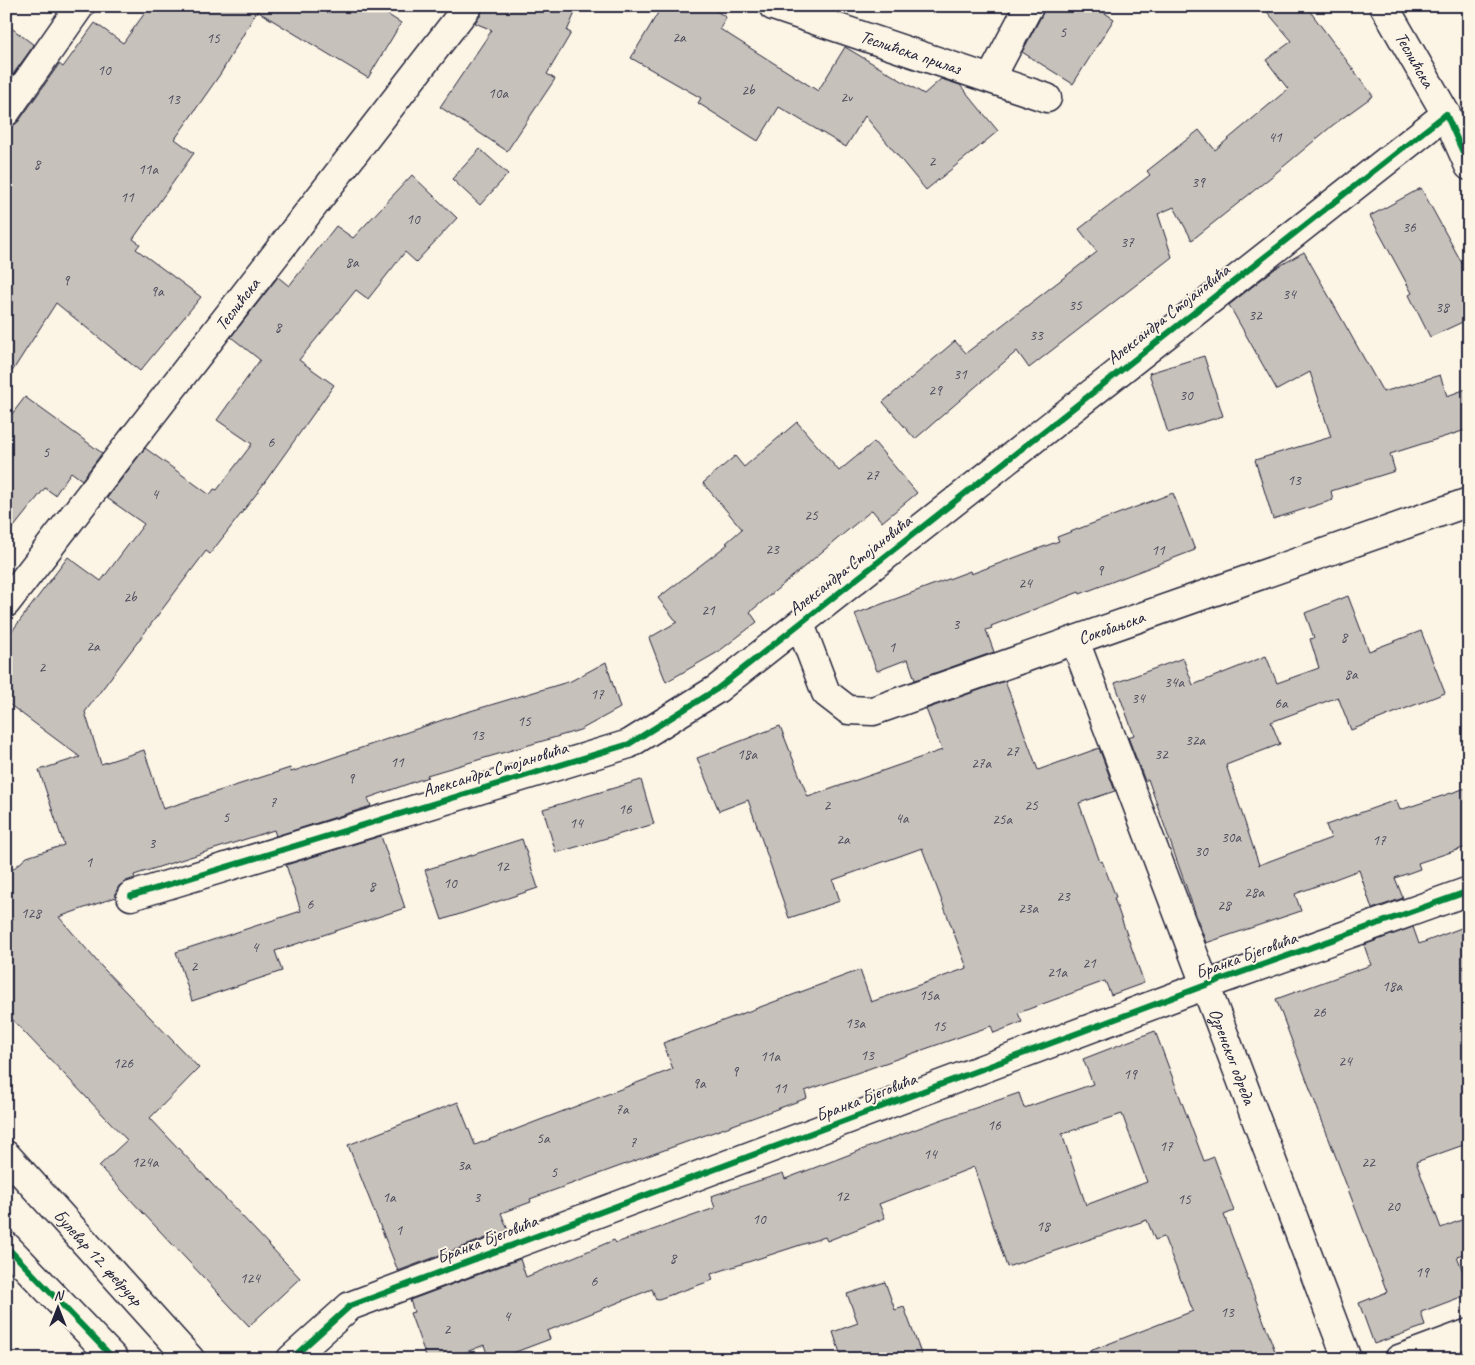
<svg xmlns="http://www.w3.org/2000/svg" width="1475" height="1365" font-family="Caveat,sans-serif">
	<rect width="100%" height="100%" fill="#fcf5e5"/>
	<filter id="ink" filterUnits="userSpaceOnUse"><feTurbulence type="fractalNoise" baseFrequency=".02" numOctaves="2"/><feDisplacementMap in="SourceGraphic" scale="10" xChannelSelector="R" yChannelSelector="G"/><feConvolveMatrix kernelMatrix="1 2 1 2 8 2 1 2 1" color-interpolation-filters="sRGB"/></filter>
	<g filter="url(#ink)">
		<!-- building -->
		<path fill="#c6c1bb" stroke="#22223b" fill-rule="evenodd" d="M 150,6 L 374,6 L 401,23 L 368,78 L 257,11 L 221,73 L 175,139 L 194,153 L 133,239 L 140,244 L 136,249 L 201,297 L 140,371 L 56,303 L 6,381 L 6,127 L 13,126 L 19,121 L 59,64 L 63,67 L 95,23 L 123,43 Z
			M 483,6 L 578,6 L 567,31 L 571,33 L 547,74 L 555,79 L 507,151 L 440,107 L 492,30 L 475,23 L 481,15 Z
			M 662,6 L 708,6 L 726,17 L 720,29 L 818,91 L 845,47 L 924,94 L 941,79 L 960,85 L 998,131 L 926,190 L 865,116 L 846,147 L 779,107 L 758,141 L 698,103 L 701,98 L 631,58 Z
			M 1044,6 L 1094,6 L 1114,19 L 1073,84 L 1022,52 L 1043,13 Z
			M 1262,6 L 1306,6 L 1373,96 L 1333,125 L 1271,177 L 1192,240 L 1174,207 L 1158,214 L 1172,257 L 1029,368 L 1017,351 L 915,439 L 883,402 L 955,341 L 966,353 L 1097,252 L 1079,229 L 1150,175 L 1147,171 L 1199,130 L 1215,150 L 1288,89 L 1266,60 L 1292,41 Z
			M 6,24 L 34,45 L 6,84 Z
			M 480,149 L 508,174 L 480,205 L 452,179 Z
			M 412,175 L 457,218 L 416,262 L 405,252 L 368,299 L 356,290 L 299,360 L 334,385 L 257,493 L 210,554 L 206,551 L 85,712 L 101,764 L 144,750 L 163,809 L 290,768 L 291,772 L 457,715 L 571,681 L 606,662 L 620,708 L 580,730 L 427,775 L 428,777 L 368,798 L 371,806 L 276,836 L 274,830 L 134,875 L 135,878 L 126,881 L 119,886 L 116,892 L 116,897 L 59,917 L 101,966 L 199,1068 L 150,1118 L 300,1278 L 249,1326 L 99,1166 L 127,1140 L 6,1013 L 6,875 L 27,857 L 64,845 L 39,770 L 80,757 L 6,702 L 6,639 L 68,557 L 101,581 L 144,524 L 107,498 L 145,448 L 210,495 L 214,489 L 217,490 L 252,444 L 217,420 L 260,360 L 231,337 L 278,277 L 289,286 L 336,226 L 353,238 Z
			M 1421,188 L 1469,276 L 1469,319 L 1430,337 L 1409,295 L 1412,293 L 1370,216 Z
			M 1304,252 L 1383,392 L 1440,375 L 1447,396 L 1469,388 L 1469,429 L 1390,454 L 1395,471 L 1331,491 L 1333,500 L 1273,519 L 1255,460 L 1331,437 L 1310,372 L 1277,390 L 1229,305 L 1276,268 Z
			M 1204,356 L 1223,416 L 1168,433 L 1149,373 Z
			M 25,397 L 102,453 L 82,480 L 71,472 L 55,495 L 45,488 L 6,537 L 6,422 Z
			M 797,422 L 839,471 L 874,442 L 917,493 L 882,522 L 872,510 L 750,612 L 757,622 L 718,652 L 666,682 L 649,638 L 677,622 L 658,598 L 728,544 L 726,543 L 742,529 L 703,483 L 735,456 L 744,467 Z
			M 1173,493 L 1195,550 L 1080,594 L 1079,592 L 991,626 L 992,628 L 986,630 L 994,652 L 915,680 L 908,659 L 877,671 L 855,614 L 970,571 L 971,574 L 1059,541 L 1057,537 Z
			M 1348,596 L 1369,651 L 1421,631 L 1445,693 L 1351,730 L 1338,697 L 1271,722 L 1280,744 L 1226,765 L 1259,865 L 1331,838 L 1326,825 L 1396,800 L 1400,810 L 1469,787 L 1469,846 L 1418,863 L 1420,869 L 1395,878 L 1403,898 L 1372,909 L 1359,870 L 1295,894 L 1301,911 L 1206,943 L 1148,779 L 1145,781 L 1128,737 L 1134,735 L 1115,683 L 1183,658 L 1193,685 L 1266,656 L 1277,683 L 1319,668 L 1310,639 L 1314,638 L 1305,613 Z
			M 1005,681 L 1038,770 L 1099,748 L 1115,791 L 1079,803 L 1100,862 L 1102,861 L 1116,897 L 1114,898 L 1144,983 L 1111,995 L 1105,981 L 1018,1013 L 1022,1022 L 994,1033 L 991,1026 L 805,1091 L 807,1098 L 530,1199 L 531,1202 L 501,1213 L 508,1230 L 398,1271 L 348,1145 L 458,1102 L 475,1145 L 673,1069 L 663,1043 L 860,970 L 871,1002 L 967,968 L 922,848 L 833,880 L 840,901 L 789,918 L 748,800 L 719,811 L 697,758 L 780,726 L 808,797 L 942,750 L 926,709 Z
			M 641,780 L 654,824 L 556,853 L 543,809 Z
			M 381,836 L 405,908 L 275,951 L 282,971 L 192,1001 L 176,952 L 301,911 L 286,865 Z
			M 522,839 L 538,888 L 442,920 L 425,870 Z
			M 1469,925 L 1469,1143 L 1416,1162 L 1441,1228 L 1469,1217 L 1469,1252 L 1457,1256 L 1469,1287 L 1469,1294 L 1421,1312 L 1425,1326 L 1374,1344 L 1359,1303 L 1387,1292 L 1276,999 L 1371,965 L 1364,945 L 1413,927 L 1419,944 Z
			M 1155,1031 L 1204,1161 L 1214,1157 L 1234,1211 L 1224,1215 L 1278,1359 L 1078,1359 L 1077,1356 L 1193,1311 L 1164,1237 L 1155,1240 L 1147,1220 L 1007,1267 L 974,1167 L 879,1204 L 885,1218 L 827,1241 L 825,1237 L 711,1274 L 713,1280 L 656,1300 L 652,1289 L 547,1331 L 550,1339 L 497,1359 L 489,1359 L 484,1345 L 449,1359 L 427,1359 L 410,1313 L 414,1312 L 410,1300 L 520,1259 L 526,1277 L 614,1240 L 616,1243 L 715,1208 L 711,1196 L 783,1173 L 785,1179 L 940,1120 L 1019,1093 L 1024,1108 L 1093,1084 L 1083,1059 ZM 1122,1114 L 1147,1182 L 1086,1205 L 1062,1134 Z
			M 885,1282 L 895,1310 L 904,1307 L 923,1359 L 842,1359 L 833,1332 L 858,1323 L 847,1294 Z"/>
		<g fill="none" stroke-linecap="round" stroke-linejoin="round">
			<!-- minor casing -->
			<g stroke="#22223b" stroke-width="31">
				<g id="minor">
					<path id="s1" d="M 773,6 L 1047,98"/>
					<path id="s2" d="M 1384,6 L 1446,114"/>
					<path d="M 991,78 L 1029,6"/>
					<path d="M 6,112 L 80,6"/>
					<path id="s3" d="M 6,603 L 468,6"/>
					<path id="s4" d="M 800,624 L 826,693 L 848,710 L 873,711 L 1469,502"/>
					<path id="s5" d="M 1075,641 L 1347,1359"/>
					<path d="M 131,896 L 629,744 L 717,689 L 1446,114 L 1469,166"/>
					<path d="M 291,1359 L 350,1306 L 1206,985 L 1469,891"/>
					<path d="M 1399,1359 L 1469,1333"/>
				</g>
			</g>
			<!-- secondary casing -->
			<g stroke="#22223b" stroke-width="31">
				<g id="secondary">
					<path id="s6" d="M 6,1155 L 190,1359"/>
					<path d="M 6,1246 L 114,1359"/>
				</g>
			</g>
			<!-- minor -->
			<use href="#minor" stroke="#fcf5e5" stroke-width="28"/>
			<!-- secondary -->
			<use href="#secondary" stroke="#fcf5e5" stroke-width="28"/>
			<!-- cycleway casing -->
			<g stroke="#fcf5e5" stroke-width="9">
				<path id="cycleway" d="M 131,896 L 629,744 L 717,689 L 1446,114 L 1469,166
					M 6,1246 L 114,1359
					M 291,1359 L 350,1306 L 1206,985 L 1469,891"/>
			</g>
			<!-- cycleway -->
			<use href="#cycleway" stroke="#00873e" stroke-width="6"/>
		</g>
	</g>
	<g text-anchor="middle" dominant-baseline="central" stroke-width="4" stroke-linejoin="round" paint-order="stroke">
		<!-- number labels -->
		<g font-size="15" fill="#4b4a5b">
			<text x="1063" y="32">5</text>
			<text x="679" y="37">2a</text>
			<text x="213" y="38">15</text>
			<text x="104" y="70">10</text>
			<text x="748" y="90">2b</text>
			<text x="498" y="93">10a</text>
			<text x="846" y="97">2v</text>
			<text x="173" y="99">13</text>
			<text x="1275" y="137">41</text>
			<text x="932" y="161">2</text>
			<text x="37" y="164">8</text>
			<text x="148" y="169">11a</text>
			<text x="1198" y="182">39</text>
			<text x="127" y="197">11</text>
			<text x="413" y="219">10</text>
			<text x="1409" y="227">36</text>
			<text x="1127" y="242">37</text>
			<text x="352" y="262">8a</text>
			<text x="66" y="280">9</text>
			<text x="157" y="291">9a</text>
			<text x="1289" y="294">34</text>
			<text x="1075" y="305">35</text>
			<text x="1442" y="307">38</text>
			<text x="1255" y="315">32</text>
			<text x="278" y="327">8</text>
			<text x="1036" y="335">33</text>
			<text x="960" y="374">31</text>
			<text x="935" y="390">29</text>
			<text x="1186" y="395">30</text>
			<text x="271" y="442">6</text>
			<text x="46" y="452">5</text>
			<text x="872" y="475">27</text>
			<text x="1294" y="480">13</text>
			<text x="155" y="494">4</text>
			<text x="811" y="515">25</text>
			<text x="772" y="549">23</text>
			<text x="1158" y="550">11</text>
			<text x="1100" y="570">9</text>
			<text x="1025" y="583">24</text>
			<text x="130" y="597">2b</text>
			<text x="708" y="610">21</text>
			<text x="956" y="624">3</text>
			<text x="1344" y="637">8</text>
			<text x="93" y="646">2a</text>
			<text x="892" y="647">1</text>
			<text x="42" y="667">2</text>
			<text x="1351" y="674">8a</text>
			<text x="1174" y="682">34a</text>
			<text x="597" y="694">17</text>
			<text x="1138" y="698">34</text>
			<text x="1281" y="703">6a</text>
			<text x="524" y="721">15</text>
			<text x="477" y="735">13</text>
			<text x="1195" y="740">32a</text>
			<text x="1012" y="751">27</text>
			<text x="747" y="754">18a</text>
			<text x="1161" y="754">32</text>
			<text x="397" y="762">11</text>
			<text x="981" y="763">27a</text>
			<text x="351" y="778">9</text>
			<text x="273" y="802">7</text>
			<text x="827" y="805">2</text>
			<text x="1031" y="805">25</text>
			<text x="625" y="809">16</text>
			<text x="226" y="817">5</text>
			<text x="902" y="818">4a</text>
			<text x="1002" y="819">25a</text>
			<text x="576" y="823">14</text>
			<text x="1231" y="837">30a</text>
			<text x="843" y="839">2a</text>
			<text x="1379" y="840">17</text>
			<text x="152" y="843">3</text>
			<text x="1201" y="851">30</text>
			<text x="89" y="862">1</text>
			<text x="502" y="866">12</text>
			<text x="450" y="883">10</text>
			<text x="372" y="886">8</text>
			<text x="1254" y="892">28a</text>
			<text x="1063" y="896">23</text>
			<text x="310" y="904">6</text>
			<text x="1224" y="905">28</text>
			<text x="1028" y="908">23a</text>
			<text x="31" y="913">128</text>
			<text x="255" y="947">4</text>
			<text x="1089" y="963">21</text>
			<text x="194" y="966">2</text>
			<text x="1057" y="972">21a</text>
			<text x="1392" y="986">18a</text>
			<text x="929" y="995">15a</text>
			<text x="1319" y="1012">26</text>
			<text x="855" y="1023">13a</text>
			<text x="939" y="1026">15</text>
			<text x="867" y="1055">13</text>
			<text x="770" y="1056">11a</text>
			<text x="1345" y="1061">24</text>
			<text x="123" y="1063">126</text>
			<text x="735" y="1071">9</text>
			<text x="1130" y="1074">19</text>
			<text x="699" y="1083">9a</text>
			<text x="780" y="1088">11</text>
			<text x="622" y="1109">7a</text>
			<text x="994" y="1125">16</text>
			<text x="543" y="1138">5a</text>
			<text x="633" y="1142">7</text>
			<text x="1166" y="1146">17</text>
			<text x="930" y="1154">14</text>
			<text x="145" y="1162">124a</text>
			<text x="1368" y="1162">22</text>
			<text x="464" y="1165">3a</text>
			<text x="554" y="1172">5</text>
			<text x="842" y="1196">12</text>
			<text x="389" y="1197">1a</text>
			<text x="477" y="1197">3</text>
			<text x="1184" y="1199">15</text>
			<text x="1393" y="1206">20</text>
			<text x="759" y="1219">10</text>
			<text x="1043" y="1226">18</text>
			<text x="399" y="1230">1</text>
			<text x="673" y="1258">8</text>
			<text x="1422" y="1272">19</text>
			<text x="250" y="1278">124</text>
			<text x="594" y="1281">6</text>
			<text x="1227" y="1312">13</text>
			<text x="507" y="1316">4</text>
			<text x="447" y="1329">2</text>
		</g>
		<!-- street labels -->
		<g font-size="18" fill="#22223b" stroke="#fcf5e5">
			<text stroke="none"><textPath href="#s1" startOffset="145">Теслићска прилаз</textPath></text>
			<text stroke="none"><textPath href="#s2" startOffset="62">Теслићска</textPath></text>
			<text stroke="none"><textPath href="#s3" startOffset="378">Теслићска</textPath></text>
			<text transform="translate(1168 314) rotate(-38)">Александра Стојановића</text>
			<text transform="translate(850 565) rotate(-38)">Александра Стојановића</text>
			<text stroke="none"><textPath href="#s4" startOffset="379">Сокобањска</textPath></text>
			<text transform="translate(495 769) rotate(-17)">Александра Стојановића</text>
			<text transform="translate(1246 955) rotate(-20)">Бранка Бјеговића</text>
			<text stroke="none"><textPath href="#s5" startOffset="444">Озренског одреда</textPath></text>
			<text transform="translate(866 1097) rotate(-21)">Бранка Бјеговића</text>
			<text transform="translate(487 1239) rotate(-21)">Бранка Бјеговића</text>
			<text stroke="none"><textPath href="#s6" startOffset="138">Булевар 12. фебруар</textPath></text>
		</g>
	</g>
	<!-- margin -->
	<rect width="1475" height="1365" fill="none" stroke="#fcf5e5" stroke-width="25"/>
	<rect x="12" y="12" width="1450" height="1340" fill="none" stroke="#22223b" stroke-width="2" filter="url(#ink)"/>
	<!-- north arrow -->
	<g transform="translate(58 1308)" stroke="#fcf5e5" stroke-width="4" paint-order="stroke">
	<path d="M0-4L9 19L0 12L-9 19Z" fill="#22223b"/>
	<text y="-8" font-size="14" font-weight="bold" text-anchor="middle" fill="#22223b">N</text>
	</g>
</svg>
